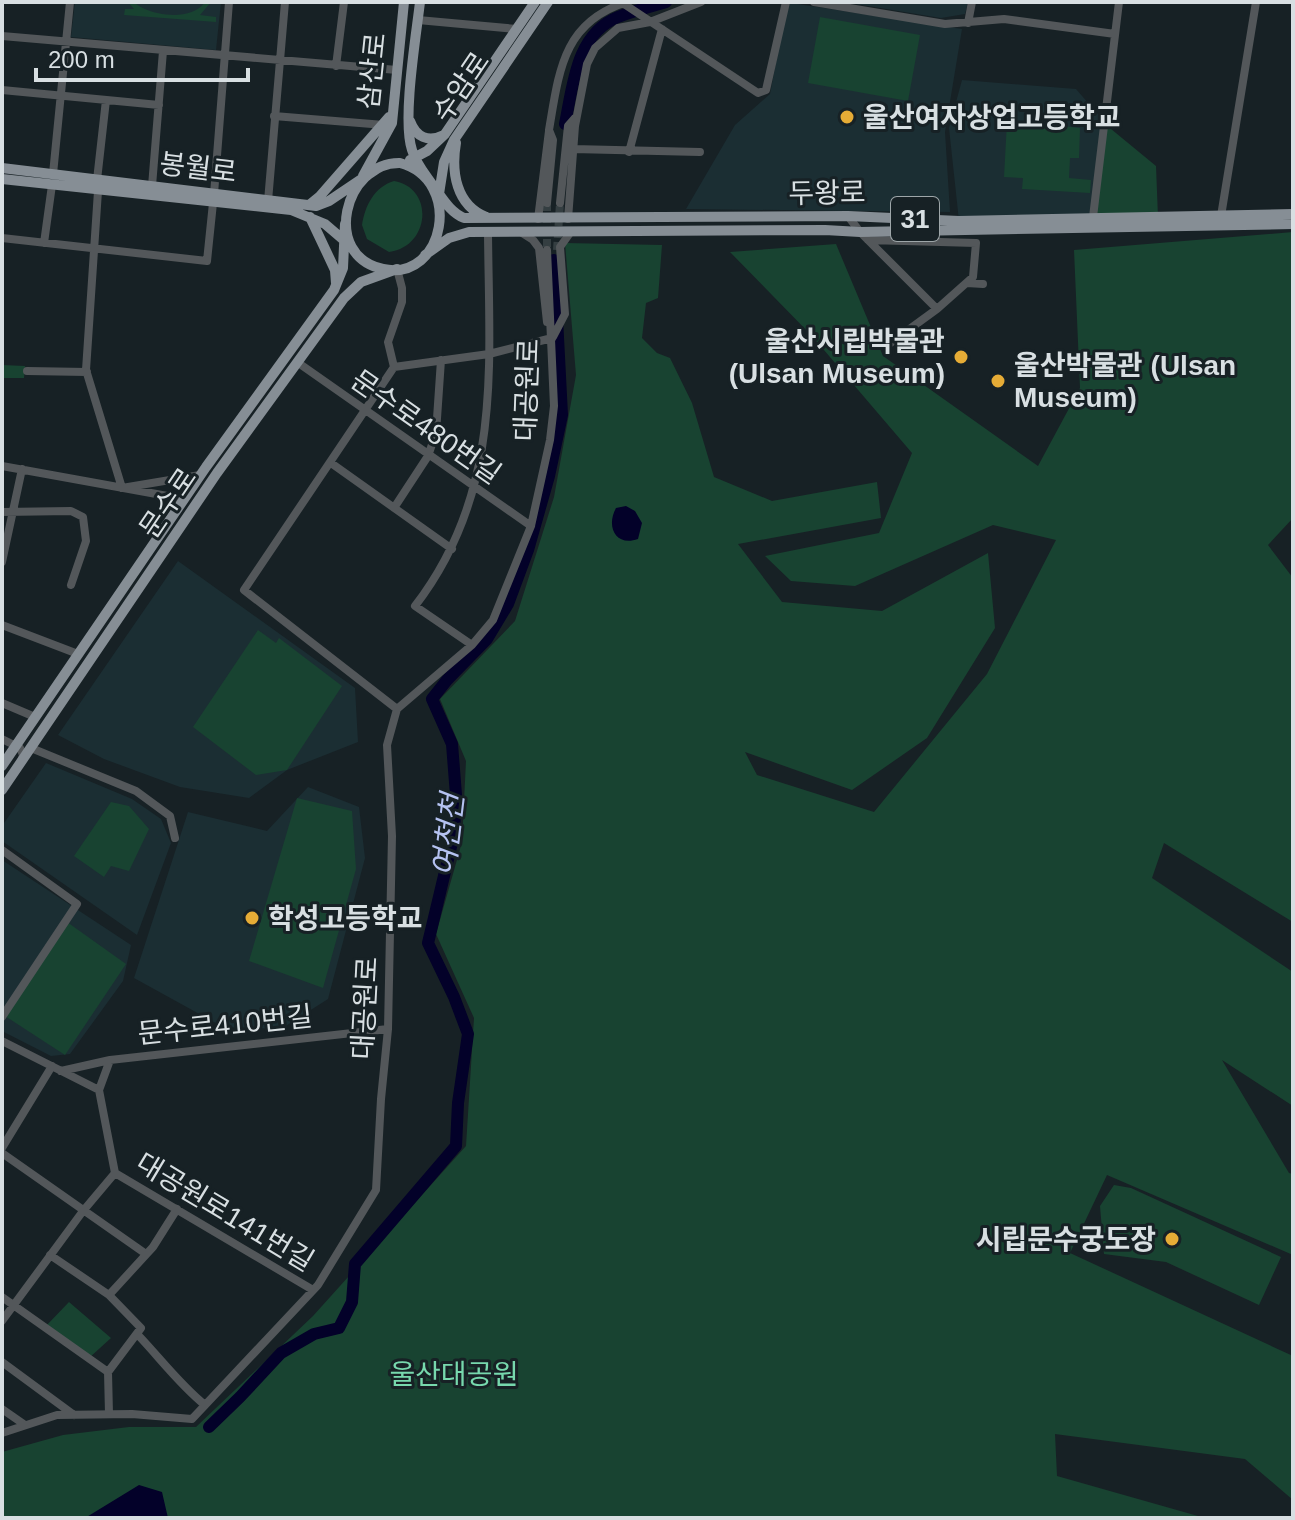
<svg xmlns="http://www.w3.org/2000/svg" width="1295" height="1520" font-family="Arial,'Noto Sans KR',sans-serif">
	<rect width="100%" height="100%" fill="#172125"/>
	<!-- built -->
	<path fill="#1b2e33" d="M 75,2 L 221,2 L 216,50 L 71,37 Z
		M 844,2 L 968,2 L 965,14 L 941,18 Z
		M 791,3 L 962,29 L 945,132 L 950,212 L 686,209 L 735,125 L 770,94 L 787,5 Z
		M 962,80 L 1076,89 L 1102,119 L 1093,217 L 959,221 L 949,128 Z
		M 178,561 L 355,688 L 358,742 L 287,770 L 249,798 L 180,787 L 104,759 L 58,735 Z
		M 46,763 L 132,799 L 161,819 L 171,843 L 137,935 L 2,841 L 2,826 Z
		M 308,787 L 359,807 L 365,858 L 328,999 L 281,1029 L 223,1027 L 134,978 L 188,812 L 267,831 Z
		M 2,860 L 131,945 L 123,981 L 70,1054 L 51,1056 L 2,1031 Z"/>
	<!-- green -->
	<path fill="#184331" d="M 128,2 C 137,2 137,6 145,9 C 163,17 193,19 205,2 L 211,2 L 200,15 L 216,17 L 216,22 L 124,15 L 125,9 L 134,9 Z
		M 820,17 L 920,35 L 908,101 L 808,83 Z
		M 1015,121 L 1080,128 L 1079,158 L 1070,158 L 1069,178 L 1091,180 L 1090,193 L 1022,189 L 1023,178 L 1004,177 L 1007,122 Z
		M 1105,124 L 1156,166 L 1158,217 L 1093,217 Z
		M 394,181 C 435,188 430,247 389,252 L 367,239 L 362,225 C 365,206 374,187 394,181 Z
		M 1293,232 L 1293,518 L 1268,545 L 1293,578 L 1293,922 L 1164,843 L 1152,878 L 1293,972 L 1293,1106 L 1222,1060 L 1289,1173 L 1293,1174 L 1293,1255 L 1107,1175 L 1070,1253 L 1293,1356 L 1293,1500 L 1245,1459 L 1055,1434 L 1057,1476 L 1205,1518 L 2,1518 L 2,1452 L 63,1435 L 129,1427 L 196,1427 L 313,1316 L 466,1146 L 474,1018 L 436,934 L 462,842 L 466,761 L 440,699 L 515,621 L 554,497 L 576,375 L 565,243 L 662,245 L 658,298 L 646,303 L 642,338 L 657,353 L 670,358 L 692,403 L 714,477 L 772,501 L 877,482 L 881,518 L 738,544 L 782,602 L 882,611 L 988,553 L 995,628 L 927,738 L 852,790 L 745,752 L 757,775 L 874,812 L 987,674 L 1056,540 L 993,525 L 855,586 L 791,581 L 765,556 L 879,533 L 912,453 L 812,336 L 730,252 L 836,244 L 883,356 L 1038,466 L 1080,388 L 1074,250 Z
		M 2,365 L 25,366 L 24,378 L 2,378 Z
		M 258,630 L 276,643 L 279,638 L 342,686 L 287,770 L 256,775 L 193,727 Z
		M 297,798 L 352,811 L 356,869 L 323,988 L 249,961 Z
		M 111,802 L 129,806 L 149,829 L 129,871 L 111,866 L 104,877 L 74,856 Z
		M 67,922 L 126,964 L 65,1055 L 5,1016 Z
		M 1114,1185 L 1131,1188 L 1281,1257 L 1259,1305 L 1166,1262 L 1104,1254 L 1100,1206 Z
		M 69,1302 L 111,1338 L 89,1358 L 45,1327 Z"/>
	<!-- water -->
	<path fill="#030129" d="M 626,506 L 635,511 L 642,523 L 638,539 C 615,547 606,526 616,508 Z
		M 139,1485 L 162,1492 L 168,1518 L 85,1518 Z"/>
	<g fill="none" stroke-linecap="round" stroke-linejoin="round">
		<!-- river -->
		<path stroke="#030129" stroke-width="12" d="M 565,124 C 573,85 576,34 618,17 C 633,11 650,7 666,2
			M 209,1427 L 240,1397 L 281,1353 L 314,1334 L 339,1328 L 352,1302 L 355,1264 L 456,1146 L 458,1103 L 468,1034 L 454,997 L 428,943 L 454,834 L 456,795 L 452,744 L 432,699 L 447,680 L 487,639 L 508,604 L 528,550 L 549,476 L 562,415 L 554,260"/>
		<!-- minor-tunnel -->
		<path stroke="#343e41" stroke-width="8" stroke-dasharray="8 4" stroke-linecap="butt" d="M 547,203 L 547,250
			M 557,250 L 560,203"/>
		<!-- minor -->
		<path stroke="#53575a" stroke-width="8" d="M 621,2 L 758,93 L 766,90 L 786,2
			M 814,2 L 945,24 L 1004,19 L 1115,34
			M 418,20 L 517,29
			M 968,23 L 972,2
			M 2,36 L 397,70
			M 336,66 L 344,2
			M 2,90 L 159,105
			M 274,116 L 384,125
			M 573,149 L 700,152
			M 629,152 L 662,29
			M 53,174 L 70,2
			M 97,180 L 106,100
			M 152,186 L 163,51
			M 98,191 L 86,370 L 122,488 L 200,475
			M 214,194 L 229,2
			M 268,201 L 285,2
			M 547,203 L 553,140 L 549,130 C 559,71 563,22 627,2
			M 560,203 L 568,126 L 575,118
			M 848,216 L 860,232 L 937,309 L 973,277 L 976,243 L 868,240
			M 1221,216 L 1256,2
			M 1093,217 L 1119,2
			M 538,219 L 549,131
			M 568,219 L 575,126 L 587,64 L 595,48 L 618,28 L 650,22 L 701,2
			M 522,233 L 533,240 L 539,248 L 547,322
			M 2,238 L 207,261 L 213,203
			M 44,243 L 52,185
			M 967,283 L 983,284
			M 553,337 L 565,314 L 560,247 L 570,233
			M 889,344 L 937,309
			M 297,362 L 531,526
			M 394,367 L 489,354 L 552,338
			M 27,371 L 87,372
			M 331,463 L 452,549
			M 2,466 L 184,499
			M 394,508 L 428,456 L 436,433 L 441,360
			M 2,512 L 71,511 L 83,517 L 86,541 L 71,585
			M 2,562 L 22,469
			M 2,625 L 78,654
			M 472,645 L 415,606 C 503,492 489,367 488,232
			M 2,703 L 35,717
			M 397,709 L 244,590 L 394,367 L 388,342 L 402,302 L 402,288 L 397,269
			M 2,739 L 20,748 L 23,755 L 21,762
			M 31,748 L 136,791 L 170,816 L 175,838
			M 2,850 L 77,904 L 2,1017
			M 2,1041 L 99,1090 L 110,1060 L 388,1029
			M 61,1071 L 110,1060
			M 2,1148 L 52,1066
			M 2,1153 L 146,1254
			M 115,1173 L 313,1290
			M 50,1255 L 109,1295 L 141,1328 L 108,1372 L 109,1414
			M 109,1295 L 153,1247 L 177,1209
			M 2,1297 L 108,1372
			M 2,1321 L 83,1211 L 115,1173 L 99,1090
			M 138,1335 C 160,1358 180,1385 205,1405
			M 2,1362 L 74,1415
			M 2,1409 L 25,1425
			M 2,1433 L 57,1415 L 132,1414 L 192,1419 L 318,1285 L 376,1190 L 381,1099 L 388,1029 L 392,836 L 387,745 L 397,709 L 472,645 L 493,620 L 531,526 L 550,440 L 554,406 L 547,250"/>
		<!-- major -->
		<path stroke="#868e95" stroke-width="10" d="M 420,2 C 416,37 402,120 412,150 C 416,164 426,175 434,187 C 443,199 450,212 464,218 L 848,216 L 959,221 L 1293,214
			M 410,121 C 416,137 428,143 444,135
			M 456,143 C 451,172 456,205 486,217
			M 410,160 L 427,151 L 445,134 L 535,2
			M 400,163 C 464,180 445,282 383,269 C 321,256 344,162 400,163 Z
			M 2,168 L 316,206 L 329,201 L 378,168
			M 363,176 L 392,123 L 404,2
			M 2,179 L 291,210 L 325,224 L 346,242
			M 439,194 L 444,162 L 454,140 L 548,2
			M 309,205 L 320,196 L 389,117
			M 310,217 L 335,270 L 336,283
			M 425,255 L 449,238 L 469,232 L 825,230 L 860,232 L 1293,224
			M 2,766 L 206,467 L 334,290 L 343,268 L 345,224
			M 2,790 L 217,473 L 344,298 L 361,282 L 397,269"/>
	</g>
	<!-- markers -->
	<g fill="#e6ac36" stroke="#172125" stroke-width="3">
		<circle cx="847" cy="117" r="8"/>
		<circle cx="961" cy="357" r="8"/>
		<circle cx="998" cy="381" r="8"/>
		<circle cx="252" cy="918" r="8"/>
		<circle cx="1172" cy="1239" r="8"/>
	</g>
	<g text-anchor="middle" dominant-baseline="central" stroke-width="6" stroke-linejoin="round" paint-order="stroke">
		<!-- shield labels -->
		<rect fill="#172125" stroke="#9ea6a9" stroke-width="2" x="891" y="197" width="48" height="44" rx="6"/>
		<g font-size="26" font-weight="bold" fill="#d8dfe2">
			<text x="915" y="219">31</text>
		</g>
		<!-- street labels -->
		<g font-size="28" fill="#d8dfe2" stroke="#172125">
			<text transform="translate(372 71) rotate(-84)">삼산로</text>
			<text transform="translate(461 87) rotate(-56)">수암로</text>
			<text transform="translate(198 168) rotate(7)">봉월로</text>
			<text transform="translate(827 193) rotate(-1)">두왕로</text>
			<text transform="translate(527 390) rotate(-88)">대공원로</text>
			<text transform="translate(426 427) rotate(35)">문수로480번길</text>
			<text transform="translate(168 503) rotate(-56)">문수로</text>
			<text transform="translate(365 1008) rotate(-87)">대공원로</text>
			<text transform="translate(225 1025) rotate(-6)">문수로410번길</text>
			<text transform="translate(225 1212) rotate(31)">대공원로141번길</text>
		</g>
		<!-- poi labels -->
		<g font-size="28" font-weight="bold" fill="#d8dfe2" stroke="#172125" text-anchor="start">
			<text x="863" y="117">울산여자상업고등학교</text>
			<text x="945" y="341" text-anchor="end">울산시립박물관<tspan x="945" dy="32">(Ulsan Museum)</tspan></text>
			<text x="1014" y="365">울산박물관 (Ulsan<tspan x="1014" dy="32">Museum)</tspan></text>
			<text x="268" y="918">학성고등학교</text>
			<text x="1156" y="1239" text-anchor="end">시립문수궁도장</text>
		</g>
		<!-- park labels -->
		<g font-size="28" fill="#77d8ad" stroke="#172125">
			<text x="454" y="1374">울산대공원</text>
		</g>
		<!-- water labels -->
		<g font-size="30" font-style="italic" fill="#b5c2f1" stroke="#172125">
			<text transform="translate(448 835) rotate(-83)">여천천</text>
		</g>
	</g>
	<!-- border -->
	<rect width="1295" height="1520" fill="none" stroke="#d8dfe2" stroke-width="8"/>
	<!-- scale -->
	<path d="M36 68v12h212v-12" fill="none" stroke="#d8dfe2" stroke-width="4"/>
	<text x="48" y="68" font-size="24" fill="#d8dfe2" stroke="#172125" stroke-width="6" paint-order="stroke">200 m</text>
</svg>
